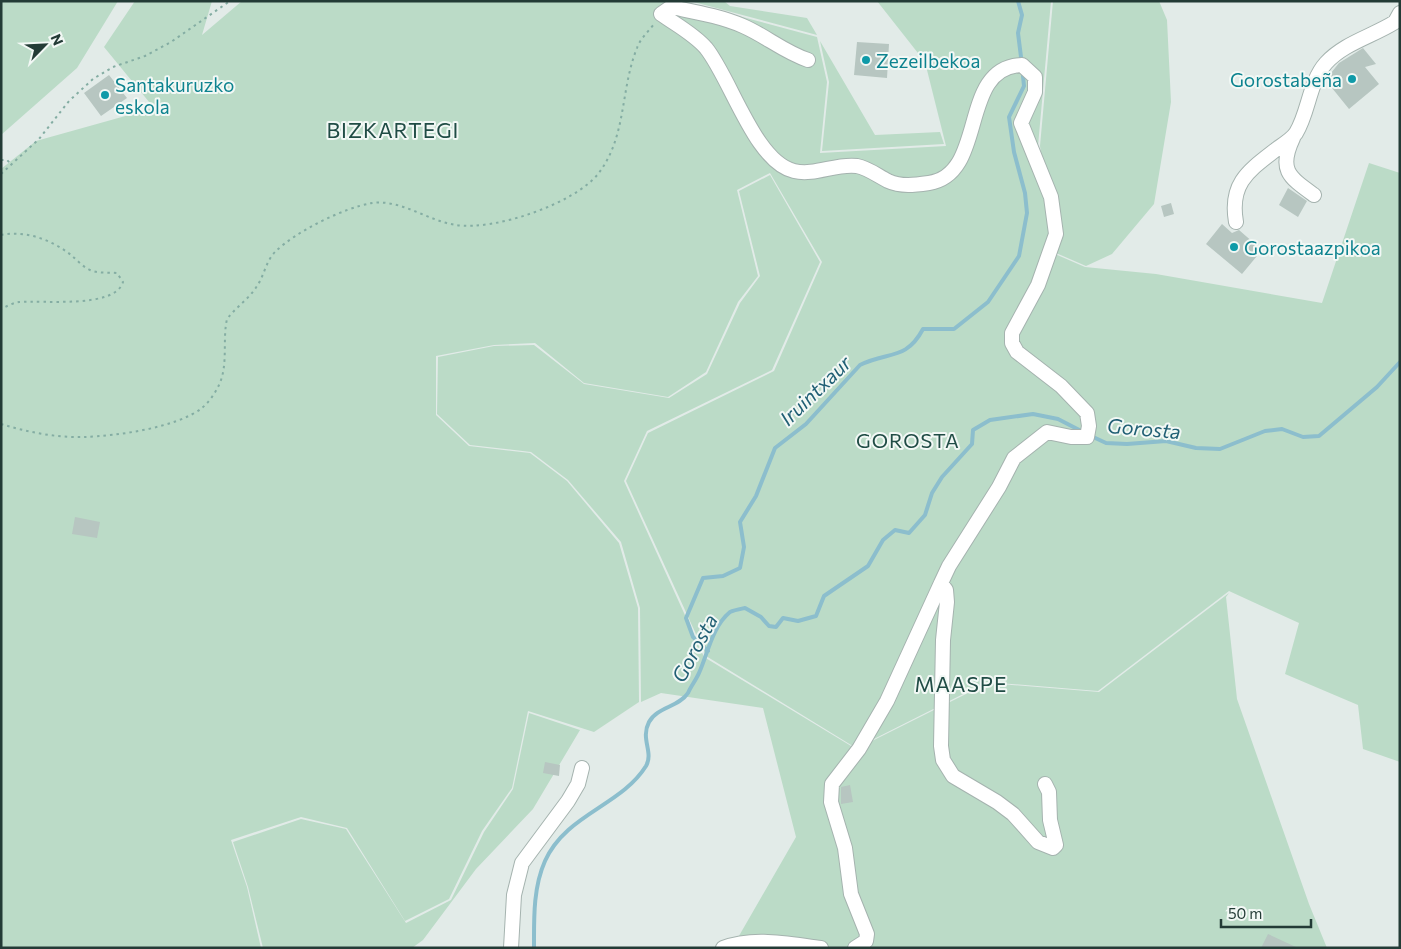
<svg xmlns="http://www.w3.org/2000/svg" width="1401" height="949" font-family="Commissioner,sans-serif">
	<rect width="100%" height="100%" fill="#e2ebe8"/>
	<!-- green -->
	<path fill="#bbdbc7" d="M 1,1 L 118,1 L 77,68 L 1,135 Z
		M 135,1 L 212,1 L 202,35 L 242,1 L 683,1 L 817,37 L 827,82 L 820,153 L 946,146 L 925,62 L 877,1 L 1051,1 L 1038,146 L 1055,254 L 1085,267 L 1156,274 L 1322,303 L 1369,163 L 1400,173 L 1400,762 L 1363,749 L 1358,705 L 1285,674 L 1299,623 L 1229,591 L 1098,691 L 987,682 L 856,748 L 706,656 L 626,481 L 648,433 L 774,371 L 822,262 L 770,173 L 737,190 L 758,276 L 738,302 L 706,372 L 668,397 L 584,383 L 535,343 L 494,345 L 436,356 L 436,415 L 469,446 L 530,453 L 567,481 L 619,543 L 638,608 L 639,702 L 594,732 L 528,711 L 512,788 L 482,831 L 449,899 L 405,921 L 347,828 L 301,817 L 231,840 L 247,887 L 261,948 L 1,948 L 1,169 L 36,141 L 154,108 L 104,47 Z
		M 690,1 L 724,1 L 730,6 L 807,18 L 817,35 Z
		M 1053,1 L 1159,1 L 1167,20 L 1171,102 L 1154,204 L 1112,254 L 1086,266 L 1056,253 L 1040,146 Z
		M 820,41 L 875,135 L 940,132 L 944,144 L 822,151 L 829,82 Z
		M 770,175 L 820,262 L 772,370 L 647,431 L 624,481 L 704,657 L 856,749 L 988,683 L 1099,692 L 1229,593 L 1226,597 L 1237,699 L 1309,904 L 1327,948 L 732,948 L 796,837 L 763,708 L 661,693 L 641,702 L 640,608 L 621,542 L 568,480 L 531,452 L 470,445 L 437,414 L 438,357 L 494,346 L 534,345 L 584,384 L 669,398 L 707,374 L 740,303 L 760,276 L 739,191 Z
		M 529,713 L 580,730 L 533,809 L 476,869 L 423,940 L 412,948 L 263,948 L 248,887 L 233,842 L 301,819 L 346,829 L 406,923 L 451,900 L 484,832 L 513,789 Z"/>
	<g fill="none" stroke-linecap="round" stroke-linejoin="round">
		<!-- stream -->
		<path stroke="#8cbecd" stroke-width="4" d="M 1018,1 L 1022,15 L 1018,33 L 1021,57
			M 1091,436 L 1106,443 L 1127,444 L 1166,441 L 1196,448 L 1220,449 L 1265,431 L 1282,429 L 1303,437 L 1319,436 L 1377,387 L 1400,362
			M 708,651 L 693,637 L 686,618 L 703,578 L 723,576 L 740,568 L 744,547 L 740,522 L 756,496 L 775,448 L 806,424 L 860,365 C 888,351 906,361 923,329 L 954,329 L 988,302 L 1019,256 L 1027,213 L 1025,193 L 1014,152 L 1009,117 L 1024,86 L 1023,76
			M 534,948 C 534,919 533,888 545,861 C 566,814 621,806 646,766 C 654,752 640,739 649,722 C 657,707 679,707 688,693 C 691,686 696,680 699,673 C 708,653 712,627 730,612 C 734,610 740,609 745,608 L 761,617 L 769,626 L 776,627 L 783,618 L 798,621 L 816,616 L 824,596 L 868,566 L 883,540 L 895,530 L 909,533 L 925,515 L 932,493 L 942,477 L 972,444 L 973,430 L 990,420 L 1033,414 L 1058,419 L 1085,433"/>
	</g>
	<!-- building -->
	<path fill="#b7c6c1" d="M 857,42 L 889,44 L 887,78 L 854,75 Z
		M 1363,48 L 1376,64 L 1365,67 L 1379,84 L 1349,109 L 1332,88 L 1334,86 L 1327,78 L 1339,63 Z
		M 109,75 L 127,98 L 101,116 L 84,93 Z
		M 1288,188 L 1307,201 L 1298,217 L 1279,205 Z
		M 1171,203 L 1174,214 L 1164,217 L 1161,206 Z
		M 1222,224 L 1232,233 L 1239,230 L 1262,250 L 1242,274 L 1206,244 Z
		M 75,517 L 100,522 L 97,538 L 72,534 Z
		M 545,762 L 560,765 L 559,776 L 543,773 Z
		M 850,785 L 853,802 L 841,804 L 841,787 Z
		M 1268,934 L 1298,948 L 1261,948 Z"/>
	<g fill="none" stroke-linecap="round" stroke-linejoin="round">
		<!-- minor casing -->
		<g stroke="#a5b3af" stroke-width="16">
			<path id="minor" d="M 808,60 C 784,52 766,36 743,26 C 720,16 695,12 671,7 L 661,14 C 675,24 694,34 706,48 C 731,79 755,162 794,171 C 815,176 836,163 857,166 C 868,168 878,176 888,181 C 901,187 915,185 929,183 C 988,174 958,67 1022,65 L 1035,77 L 1035,92 L 1021,123 L 1051,197 L 1056,234 L 1038,285 L 1012,333 L 1012,343 L 1017,352 L 1061,386 L 1087,413 L 1089,426 L 1087,437 L 1071,437 L 1047,432 L 1014,458 L 999,487 L 949,566 L 941,583
				M 1293,138 C 1278,170 1289,177 1314,195
				M 1236,222 C 1229,182 1250,170 1278,148 C 1284,144 1292,139 1296,133 C 1309,112 1309,82 1326,63 C 1344,43 1373,36 1395,22 L 1400,13
				M 511,948 L 514,895 L 522,863 L 568,801 L 578,784 L 582,768
				M 723,948 C 754,936 789,944 821,948
				M 855,948 L 866,941 L 867,934 L 851,894 L 845,848 L 831,802 L 832,784 L 859,749 L 887,701 L 941,583 L 946,590 L 947,602 L 943,640 L 941,746 L 943,760 L 953,776 L 997,802 L 1013,814 L 1038,842 L 1053,848 L 1056,845 L 1050,820 L 1049,792 L 1045,784"/>
		</g>
		<!-- path -->
		<path stroke="#84ada3" stroke-width="2" stroke-dasharray="2.5 4" stroke-linecap="butt" d="M 1,160 L 7,160 L 12,165
			M 1,174 L 39,139 L 69,101 L 93,79 L 113,67 L 145,56 L 171,42 L 230,1
			M 1,235 C 26,230 52,240 71,255 C 77,260 83,267 90,270 C 99,274 108,272 117,273 L 123,282 C 115,309 42,300 19,302 C 13,303 7,306 1,309
			M 1,424 C 27,432 57,438 84,437 C 116,436 176,428 202,408 C 208,403 214,395 218,387 C 229,366 222,341 227,319 C 236,307 249,299 257,286 C 264,276 266,261 275,252 C 295,232 343,208 372,203 C 401,199 428,221 456,225 C 494,231 574,204 598,174 C 627,137 620,90 637,48 C 640,39 648,32 654,24"/>
		<!-- minor -->
		<use href="#minor" stroke="#fff" stroke-width="14"/>
	</g>
	<!-- markers -->
	<g fill="#0f9aa8" stroke="#f2f8f5" stroke-width="2">
		<circle cx="866" cy="60" r="5"/>
		<circle cx="1352" cy="79" r="5"/>
		<circle cx="105" cy="95" r="5"/>
		<circle cx="1234" cy="247" r="5"/>
	</g>
	<g text-anchor="middle" dominant-baseline="central" stroke-width="4" stroke-linejoin="round" paint-order="stroke">
		<!-- culture labels -->
		<g font-size="19" fill="#0d838f" stroke="#f2f8f5" text-anchor="start">
			<text x="876" y="60">Zezeilbekoa</text>
			<text x="1342" y="79" text-anchor="end">Gorostabeña</text>
			<text x="115" y="84">Santakuruzko<tspan x="115" dy="22">eskola</tspan></text>
			<text x="1244" y="247">Gorostaazpikoa</text>
		</g>
		<!-- water labels -->
		<g font-size="20" font-style="italic" fill="#205f74" stroke="#f2f8f5">
			<text transform="translate(815 390) rotate(-44)">Iruintxaur</text>
			<text transform="translate(1144 428) rotate(5)">Gorosta</text>
			<text transform="translate(694 648) rotate(-62)">Gorosta</text>
		</g>
		<!-- neighbourhood labels -->
		<g font-size="20" letter-spacing="1" fill="#204c45" stroke="#f2f8f5">
			<text x="908" y="440">GOROSTA</text>
		</g>
		<!-- quarter labels -->
		<g font-size="21" letter-spacing="1" fill="#204c45" stroke="#f2f8f5">
			<text x="393" y="129">BIZKARTEGI</text>
			<text x="961" y="683">MAASPE</text>
		</g>
	</g>
	<!-- border -->
	<rect width="1401" height="949" fill="none" stroke="#233b36" stroke-width="5"/>
	<!-- north arrow -->
	<g transform="translate(45 45) rotate(66)" stroke="#f2f8f5" stroke-width="4" paint-order="stroke">
	<path d="M0-4L9 19L0 12L-9 19Z" fill="#233b36"/>
	<text y="-8" font-size="14" font-weight="bold" text-anchor="middle" fill="#233b36">N</text>
	</g>
	<!-- scale -->
	<path d="M1221 919v8h90v-8" fill="none" stroke="#233b36" stroke-width="2.5"/>
	<text x="1228" y="919" font-size="15" fill="#233b36" stroke="#f2f8f5" stroke-width="4" paint-order="stroke">50 m</text>
</svg>
